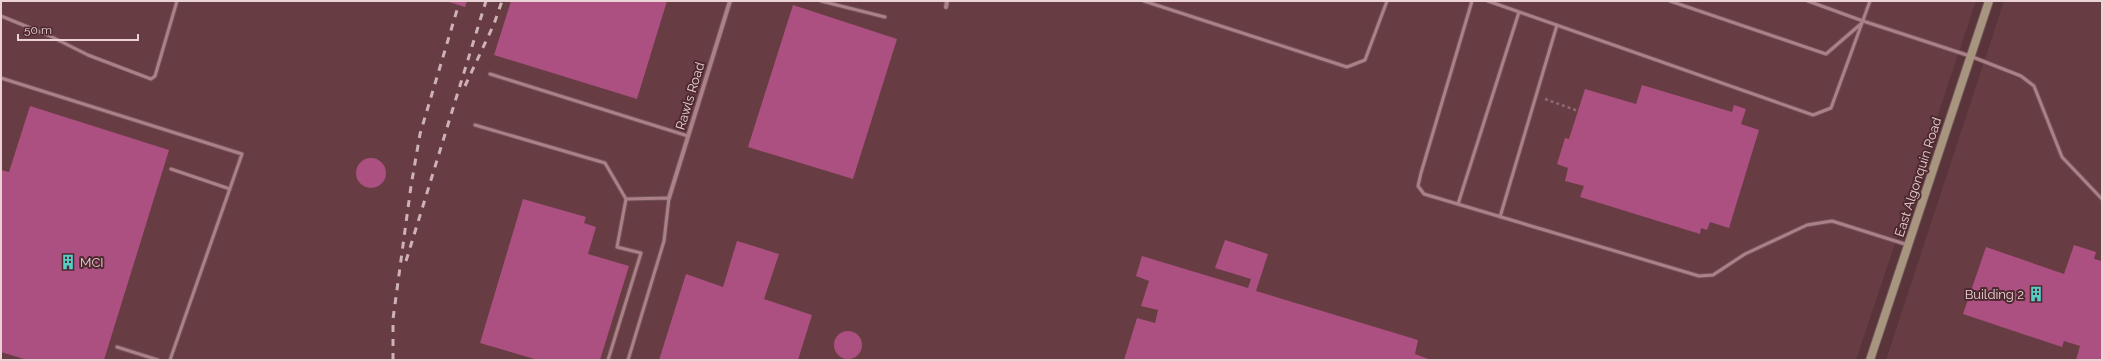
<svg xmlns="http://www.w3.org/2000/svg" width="2103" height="361" font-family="Raleway,sans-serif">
	<rect width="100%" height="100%" fill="#59343a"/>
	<!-- built -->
	<path fill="#683c43" d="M 1,1 L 1976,1 L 1856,360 L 1,360 Z
		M 2004,1 L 2102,1 L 2102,360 L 1886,360 Z"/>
	<!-- building -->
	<path fill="#ab5080" d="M 446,1 L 467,1 L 465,7 Z
		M 511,1 L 667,1 L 637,99 L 494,55 Z
		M 793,5 L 897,39 L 853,179 L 748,147 Z
		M 1642,85 L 1732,112 L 1734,105 L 1746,109 L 1741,124 L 1759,130 L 1729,228 L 1710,222 L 1707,230 L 1701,228 L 1700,234 L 1580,197 L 1584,186 L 1565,181 L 1568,168 L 1557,164 L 1565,138 L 1569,139 L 1585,89 L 1636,104 Z
		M 30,106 L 169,150 L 104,360 L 27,360 L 1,352 L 1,170 L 9,172 Z
		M356 173a15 15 0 1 1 30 0a15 15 0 1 1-30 0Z
		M 523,199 L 586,217 L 584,223 L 596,227 L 588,254 L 629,266 L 600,360 L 538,360 L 480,343 Z
		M 1225,240 L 1268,254 L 1256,291 L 1418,340 L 1415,354 L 1431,360 L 1124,360 L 1137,318 L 1155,323 L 1158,310 L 1141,306 L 1149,281 L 1136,276 L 1142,256 L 1248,288 L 1251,279 L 1215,268 Z
		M 737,241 L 779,254 L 764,299 L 812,315 L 798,360 L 659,360 L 686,274 L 723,287 Z
		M 2074,245 L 2096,252 L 2094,259 L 2102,261 L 2102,360 L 2076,360 L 2080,346 L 2064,341 L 2062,347 L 1963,314 L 1986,247 L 2064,274 Z
		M834 345a14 14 0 1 1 28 0a14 14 0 1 1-28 0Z"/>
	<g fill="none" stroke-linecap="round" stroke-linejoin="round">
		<!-- lane casing -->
		<g stroke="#715257" stroke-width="5">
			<path id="lane" d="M 821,1 L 885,17
				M 1144,1 L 1347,67 L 1365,60 L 1387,1
				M 1472,1 L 1421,173 L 1418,186 L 1424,194 L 1699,276 L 1713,275 L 1745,254 L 1807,225 L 1832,221 L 1908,245
				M 1488,1 L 1813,115 L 1831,108 L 1870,1
				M 1670,1 L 1826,54 L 1862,23
				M 1808,1 L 1863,21 L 1970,56 L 2021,76 L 2034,86 L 2062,157 L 2102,199
				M 1,16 L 50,36 L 88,55 L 151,79 L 155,76 L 177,1
				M 490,74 L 688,136
				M 1,78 L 242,154 L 170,360
				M 475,125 L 605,163 L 626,199 L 669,198 L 664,241 L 628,360
				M 171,169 L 230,189
				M 1458,204 L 1519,12
				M 1500,217 L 1557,25
				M 117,347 L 158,360
				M 608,360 L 641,253 L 617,247 L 626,199"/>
		</g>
		<!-- street casing -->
		<g stroke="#715257" stroke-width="6">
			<path id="street" d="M 946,7 L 947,1
				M 669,198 L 730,1"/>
		</g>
		<!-- secondary casing -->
		<g stroke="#715257" stroke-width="10">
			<path id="secondary" d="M 1870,360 L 1989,1"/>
		</g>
		<!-- path -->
		<path stroke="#8c6b70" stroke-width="2.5" stroke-dasharray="3 3" stroke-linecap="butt" d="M 1545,99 L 1578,111"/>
		<!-- lane -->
		<use href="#lane" stroke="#ac8086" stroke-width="3"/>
		<!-- street -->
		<use href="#street" stroke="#ac8086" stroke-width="4"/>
		<!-- secondary -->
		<use href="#secondary" stroke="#a7957f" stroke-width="8"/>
		<!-- rail -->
		<path stroke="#cdb2b6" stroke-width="3" stroke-dasharray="7 7" stroke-linecap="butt" d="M 465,86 L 494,24 L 502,1
			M 406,261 L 486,1
			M 393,360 L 393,319 L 411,186 L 420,134 L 457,10"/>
	</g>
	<!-- icons -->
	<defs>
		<g id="building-bare" transform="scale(1.2)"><path d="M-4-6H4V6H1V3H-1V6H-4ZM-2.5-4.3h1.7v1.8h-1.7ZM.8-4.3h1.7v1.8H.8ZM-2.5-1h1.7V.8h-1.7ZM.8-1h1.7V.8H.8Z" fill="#55cec6" stroke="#4e2a30" stroke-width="2.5" paint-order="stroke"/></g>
	</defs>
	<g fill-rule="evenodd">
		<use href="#building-bare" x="68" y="262"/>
		<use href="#building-bare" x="2036" y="294"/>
	</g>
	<g text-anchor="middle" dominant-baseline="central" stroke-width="4" stroke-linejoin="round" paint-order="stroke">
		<!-- street labels -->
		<g font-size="13" fill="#ead2d5" stroke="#4e2a30">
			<text transform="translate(690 96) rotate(-73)">Rawls Road</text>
			<text transform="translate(1918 177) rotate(-72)">East Algonquin Road</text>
		</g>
		<!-- poi labels -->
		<g font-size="13" fill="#ead2d5" stroke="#4e2a30" text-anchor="start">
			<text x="80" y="262">MCI</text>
			<text x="2024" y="294" text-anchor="end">Building 2</text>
		</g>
	</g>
	<!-- border -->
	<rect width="2103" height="361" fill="none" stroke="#ead2d5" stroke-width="4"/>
	<!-- scale -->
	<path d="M18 34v6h120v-6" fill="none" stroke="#ead2d5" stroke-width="2"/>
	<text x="24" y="34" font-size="12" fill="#ead2d5" stroke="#4e2a30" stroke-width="3" paint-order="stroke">50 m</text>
</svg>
